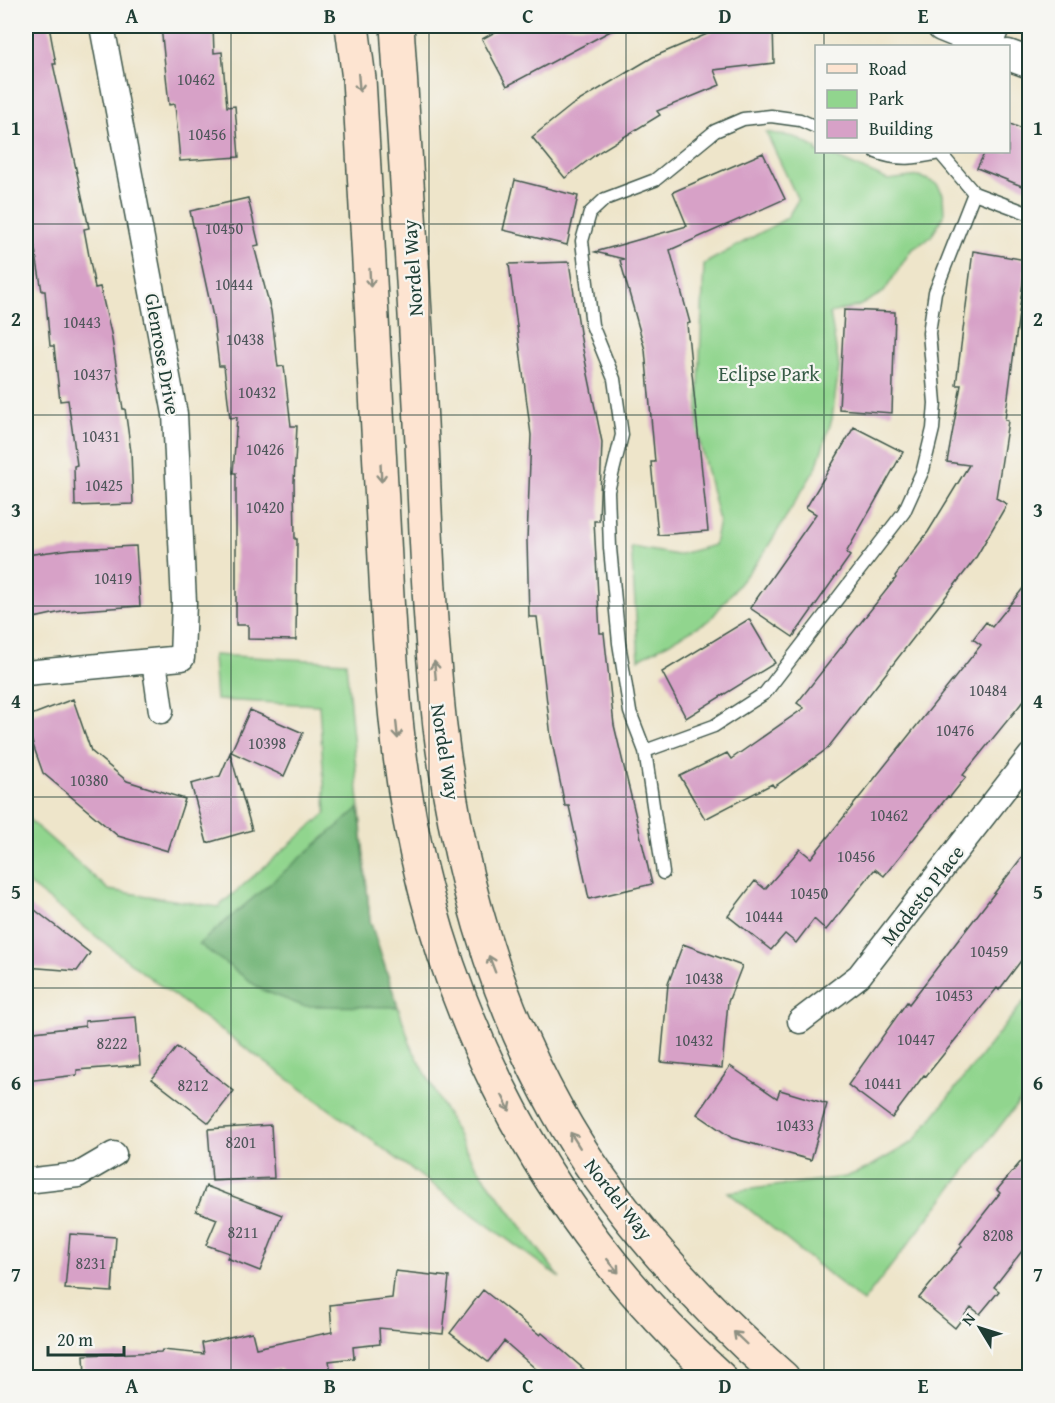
<svg xmlns="http://www.w3.org/2000/svg" width="1055" height="1403" font-family="'Gentium Book Plus',serif">
	<rect width="100%" height="100%" fill="#f6f6f2"/>
	<filter id="ink" filterUnits="userSpaceOnUse"><feTurbulence type="fractalNoise" baseFrequency=".0167" numOctaves="2"/><feDisplacementMap in="SourceGraphic" scale="12" xChannelSelector="R" yChannelSelector="G"/><feConvolveMatrix kernelMatrix="1 2 1 2 8 2 1 2 1" color-interpolation-filters="sRGB"/></filter>
	<filter id="wash" filterUnits="userSpaceOnUse"><feTurbulence type="fractalNoise" baseFrequency=".008" numOctaves="4" result="noise"/><feDisplacementMap in="SourceGraphic" scale="24" xChannelSelector="R" yChannelSelector="G"/><feGaussianBlur stdDeviation="1.35" result="paint"/><feColorMatrix in="noise" values="0 0 0 0 0 0 0 0 0 0 0 0 0 0 0 0 0 1.4 0 .05"/><feComposite in="paint" operator="in"/></filter>
	<g filter="url(#wash)">
		<rect width="100%" height="100%" fill="#eee5ca"/>
		<!-- green -->
		<path fill="#91d58e" stroke="#588961" stroke-width="1.5" d="M 766,132 L 794,137 L 816,148 L 816,152 L 824,152 L 888,180 L 919,176 L 937,184 L 943,194 L 944,215 L 931,237 L 911,250 L 884,292 L 859,306 L 830,313 L 839,367 L 832,419 L 816,468 L 764,553 L 710,620 L 639,659 L 631,547 L 677,555 L 714,545 L 719,521 L 697,431 L 704,264 L 787,218 L 798,200 Z
			M 213,655 L 346,662 L 370,921 L 411,1046 L 471,1159 L 560,1278 L 146,975 L 26,882 L 26,817 L 109,890 L 218,907 L 326,813 L 319,705 L 216,700 Z
			M 1029,995 L 1029,1089 L 863,1302 L 728,1192 L 845,1177 L 866,1169 L 913,1142 Z"/>
		<!-- forest -->
		<path fill="#74b679" stroke="#4a7a56" stroke-width="1.5" d="M 359,808 L 370,921 L 398,1007 L 303,1006 L 262,990 L 199,944 Z"/>
		<g id="blocks">
			<!-- building -->
			<path fill="#d7a1c7" d="M 26,26 L 49,26 L 56,64 L 53,64 L 89,228 L 84,229 L 95,288 L 100,287 L 111,333 L 123,409 L 125,409 L 131,452 L 133,504 L 75,506 L 74,466 L 77,465 L 68,400 L 60,401 L 54,346 L 50,346 L 45,291 L 42,291 L 26,195 Z
				M 161,26 L 213,26 L 214,53 L 222,52 L 227,107 L 235,106 L 239,157 L 180,161 L 175,104 L 169,105 Z
				M 506,26 L 620,26 L 507,86 L 482,39 Z
				M 726,26 L 773,26 L 774,63 L 714,70 L 720,85 L 657,111 L 660,115 L 599,152 L 565,178 L 532,137 L 572,105 L 653,57 Z
				M 1008,123 L 1029,132 L 1029,189 L 977,168 L 985,152 L 1008,152 Z
				M 763,153 L 785,199 L 670,250 L 690,323 L 687,324 L 708,531 L 658,535 L 651,462 L 655,462 L 645,350 L 620,260 L 624,259 L 595,252 L 687,226 L 673,192 Z
				M 515,180 L 578,196 L 567,245 L 503,230 Z
				M 248,198 L 259,245 L 254,246 L 271,311 L 278,367 L 284,366 L 291,426 L 297,426 L 294,482 L 295,539 L 297,539 L 296,640 L 248,639 L 248,625 L 236,625 L 236,473 L 233,473 L 237,417 L 230,418 L 224,366 L 219,366 L 213,317 L 190,211 Z
				M 973,251 L 1026,260 L 1005,420 L 1008,421 L 996,498 L 1007,504 L 975,559 L 827,749 L 774,787 L 772,784 L 705,819 L 680,776 L 727,753 L 731,759 L 804,708 L 797,703 L 896,578 L 895,576 L 928,532 L 969,465 L 947,462 L 961,385 L 956,385 Z
				M 569,262 L 582,345 L 602,442 L 599,521 L 594,521 L 600,633 L 604,633 L 614,725 L 652,884 L 589,899 L 569,806 L 565,806 L 551,737 L 537,617 L 529,617 L 527,540 L 531,435 L 509,264 Z
				M 844,310 L 895,312 L 892,413 L 839,409 Z
				M 854,427 L 903,452 L 846,553 L 850,556 L 793,637 L 750,608 L 816,514 L 806,508 Z
				M 136,546 L 140,606 L 66,611 L 34,618 L 26,555 L 72,549 Z
				M 1029,581 L 1029,694 L 963,775 L 966,777 L 950,797 L 948,796 L 884,876 L 875,869 L 826,930 L 814,919 L 796,943 L 785,934 L 771,950 L 728,916 L 755,881 L 765,889 L 800,849 L 811,858 L 981,645 L 973,639 L 986,622 L 992,627 Z
				M 749,619 L 775,663 L 686,718 L 662,672 Z
				M 73,699 L 91,751 L 127,781 L 185,799 L 168,851 L 118,836 L 43,773 L 26,725 L 26,717 Z
				M 250,710 L 303,733 L 284,776 L 231,752 Z
				M 230,753 L 252,830 L 207,843 L 191,784 L 220,776 Z
				M 1029,848 L 1029,950 L 999,990 L 997,988 L 926,1076 L 924,1075 L 892,1118 L 848,1085 L 907,1002 L 909,1004 Z
				M 26,903 L 90,953 L 77,971 L 26,967 Z
				M 683,944 L 742,966 L 728,1002 L 722,1068 L 661,1062 L 668,984 Z
				M 136,1017 L 140,1065 L 77,1070 L 77,1075 L 26,1081 L 26,1033 L 85,1026 L 85,1021 Z
				M 177,1047 L 234,1091 L 209,1123 L 152,1079 Z
				M 730,1066 L 777,1098 L 780,1090 L 827,1104 L 811,1160 L 732,1138 L 697,1114 Z
				M 271,1125 L 274,1178 L 212,1181 L 208,1129 Z
				M 1029,1152 L 1029,1242 L 994,1287 L 999,1291 L 980,1314 L 971,1307 L 955,1328 L 919,1298 L 962,1246 L 960,1244 L 1000,1193 L 997,1190 Z
				M 206,1186 L 282,1215 L 260,1271 L 227,1258 L 229,1253 L 206,1245 L 217,1219 L 196,1211 Z
				M 70,1234 L 116,1237 L 112,1292 L 65,1289 Z
				M 395,1271 L 449,1277 L 443,1334 L 379,1328 L 380,1344 L 353,1347 L 354,1358 L 329,1361 L 332,1377 L 283,1377 L 281,1368 L 240,1377 L 85,1377 L 84,1355 L 161,1352 L 162,1350 L 204,1354 L 202,1343 L 252,1332 L 256,1348 L 332,1332 L 330,1305 L 392,1298 Z
				M 483,1290 L 540,1335 L 542,1333 L 593,1377 L 545,1377 L 504,1341 L 488,1362 L 450,1333 Z"/>
		</g>
	</g>
	<g filter="url(#ink)">
		<use href="#blocks" fill-opacity="0" stroke="#3e564a" stroke-width="1.5"/>
		<g fill="none" stroke-linecap="round" stroke-linejoin="round">
			<!-- service casing -->
			<g stroke="#3e564a" stroke-width="15">
				<path id="service" d="M 996,46 L 1004,26
					M 876,152 C 898,161 917,158 940,153
					M 974,193 L 1030,214
					M 645,751 L 714,726 L 765,693 L 904,512 L 923,470 L 933,429 L 935,403 L 929,333 L 935,292 L 974,193 L 940,153
					M 663,873 L 645,751 L 630,712 L 619,643 L 610,548 L 608,491 L 622,435 L 614,379 L 592,325 L 582,241 L 590,213 L 605,199 L 655,180 L 715,131 L 743,119 L 771,116 L 800,120 L 816,127"/>
			</g>
			<!-- minor casing -->
			<g stroke="#3e564a" stroke-width="27">
				<path id="minor" d="M 154,661 L 161,711
					M 26,673 L 182,658 L 184,602 L 175,414 L 102,26
					M 800,1021 L 859,976 L 1030,756
					M 26,1181 L 78,1175 L 114,1154"/>
			</g>
			<!-- tertiary casing -->
			<g stroke="#3e564a" stroke-width="33">
				<path id="tertiary" d="M 942,26 L 991,46
					M 1008,55 L 1030,63"/>
			</g>
			<!-- secondary casing -->
			<g stroke="#3e564a" stroke-width="36">
				<path id="secondary" d="M 352,26 L 359,79 C 367,214 374,349 381,485 C 386,566 388,648 397,729 C 422,980 532,1209 720,1378
					M 397,26 C 406,164 415,303 422,442 C 426,537 430,632 440,727 C 456,859 492,994 557,1110 C 610,1207 700,1305 783,1378"/>
			</g>
			<!-- service -->
			<use href="#service" stroke="#fff" stroke-width="12"/>
			<!-- minor -->
			<use href="#minor" stroke="#fff" stroke-width="24"/>
			<!-- tertiary -->
			<use href="#tertiary" stroke="#fff" stroke-width="30"/>
			<!-- secondary -->
			<use href="#secondary" stroke="#fde4d1" stroke-width="33"/>
		</g>
		<!-- one-way arrows -->
		<defs><path id="oneway-shaft" d="M-6 0H5M1.5-3L5.5 0L1.5 3" fill="none" stroke-width="1.6" stroke-linecap="round" stroke-linejoin="round" transform="scale(1.5)"/></defs>
		<g stroke="#8e9082">
			<use href="#oneway-shaft" transform="translate(359 83) rotate(85)"/>
			<use href="#oneway-shaft" transform="translate(370 278) rotate(87)"/>
			<use href="#oneway-shaft" transform="translate(381 473) rotate(87)"/>
			<use href="#oneway-shaft" transform="translate(435 670) rotate(-95)"/>
			<use href="#oneway-shaft" transform="translate(397 730) rotate(84)"/>
			<use href="#oneway-shaft" transform="translate(492 964) rotate(-111)"/>
			<use href="#oneway-shaft" transform="translate(506 1103) rotate(64)"/>
			<use href="#oneway-shaft" transform="translate(575 1140) rotate(-122)"/>
			<use href="#oneway-shaft" transform="translate(613 1266) rotate(50)"/>
			<use href="#oneway-shaft" transform="translate(740 1338) rotate(-136)"/>
		</g>
	</g>
	<!-- grid -->
	<path fill="none" stroke="#1f3d34" stroke-width="1.5" stroke-opacity="0.55" d="M 231,26 L 231,1378M 429,26 L 429,1378M 626,26 L 626,1378M 824,26 L 824,46M 824,152 L 824,1378M 26,224 L 1030,224M 26,415 L 1030,415M 26,606 L 1030,606M 26,797 L 1030,797M 26,988 L 1030,988M 26,1179 L 1030,1179"/>
	<g text-anchor="middle" dominant-baseline="central" stroke-width="4.5" stroke-linejoin="round" paint-order="stroke">
		<!-- number labels -->
		<g font-size="16" fill="#4d5659">
			<text x="196" y="79">10462</text>
			<text x="207" y="134">10456</text>
			<text x="224" y="228">10450</text>
			<text x="234" y="284">10444</text>
			<text x="82" y="322">10443</text>
			<text x="245" y="339">10438</text>
			<text x="92" y="374">10437</text>
			<text x="257" y="392">10432</text>
			<text x="101" y="436">10431</text>
			<text x="265" y="449">10426</text>
			<text x="104" y="485">10425</text>
			<text x="265" y="507">10420</text>
			<text x="113" y="578">10419</text>
			<text x="988" y="690">10484</text>
			<text x="955" y="730">10476</text>
			<text x="267" y="743">10398</text>
			<text x="89" y="780">10380</text>
			<text x="889" y="815">10462</text>
			<text x="856" y="856">10456</text>
			<text x="809" y="893">10450</text>
			<text x="764" y="916">10444</text>
			<text x="989" y="951">10459</text>
			<text x="704" y="978">10438</text>
			<text x="954" y="995">10453</text>
			<text x="916" y="1039">10447</text>
			<text x="694" y="1040">10432</text>
			<text x="112" y="1043">8222</text>
			<text x="883" y="1083">10441</text>
			<text x="193" y="1085">8212</text>
			<text x="795" y="1125">10433</text>
			<text x="241" y="1142">8201</text>
			<text x="243" y="1232">8211</text>
			<text x="998" y="1235">8208</text>
			<text x="91" y="1263">8231</text>
		</g>
		<!-- street labels -->
		<g font-size="20" fill="#1f3d34" stroke="#f6f6f2">
			<text transform="translate(412 268) rotate(-94)">Nordel Way</text>
			<text transform="translate(163 354) rotate(80)">Glenrose Drive</text>
			<text transform="translate(446 752) rotate(81)">Nordel Way</text>
			<text transform="translate(922 895) rotate(-52)">Modesto Place</text>
			<text transform="translate(619 1199) rotate(52)">Nordel Way</text>
		</g>
		<!-- park labels -->
		<g font-size="20" fill="#365b46" stroke="#f6f6f2">
			<text x="769" y="373">Eclipse Park</text>
		</g>
	</g>
	<!-- margin -->
	<rect width="1055" height="1403" fill="none" stroke="#f6f6f2" stroke-width="66"/>
	<!-- legend -->
	<rect x="815" y="45" width="195" height="108" fill="#f6f6f2" stroke="#a0aca6" stroke-width="1.5"/>
	<rect x="827" y="64" width="30" height="9" fill="#fde4d1" stroke="#a0aca6" stroke-width="1.5"/>
	<text x="869" y="75" font-size="18" fill="#1f3d34">Road</text>
	<rect x="827" y="90" width="30" height="18" fill="#91d58e" stroke="#a0aca6" stroke-width="1.5"/>
	<text x="869" y="105" font-size="18" fill="#1f3d34">Park</text>
	<rect x="827" y="120" width="30" height="18" fill="#d7a1c7" stroke="#a0aca6" stroke-width="1.5"/>
	<text x="869" y="135" font-size="18" fill="#1f3d34">Building</text>
	<!-- north arrow -->
	<g transform="translate(980 1328) rotate(308)" stroke="#f6f6f2" stroke-width="4.5" paint-order="stroke">
	<path d="M0-4.5L10 22L0 15L-10 22Z" fill="#1f3d34"/>
	<text y="-9" font-size="16" font-weight="bold" text-anchor="middle" fill="#1f3d34">N</text>
	</g>
	<!-- scale -->
	<path d="M48 1346v9h76v-9" fill="none" stroke="#1f3d34" stroke-width="3"/>
	<text x="57" y="1346" font-size="18" fill="#1f3d34" stroke="#f6f6f2" stroke-width="4.5" paint-order="stroke">20 m</text>
	<rect x="33" y="33" width="989" height="1337" fill="none" stroke="#1f3d34" stroke-width="2"/>
	<g font-size="20" text-anchor="middle" font-weight="bold" fill="#1f3d34">
		<text x="132" y="23">A</text>
		<text x="330" y="23">B</text>
		<text x="528" y="23">C</text>
		<text x="725" y="23">D</text>
		<text x="923" y="23">E</text>
		<text x="16" y="135">1</text>
		<text x="1038" y="135">1</text>
		<text x="16" y="326">2</text>
		<text x="1038" y="326">2</text>
		<text x="16" y="517">3</text>
		<text x="1038" y="517">3</text>
		<text x="16" y="708">4</text>
		<text x="1038" y="708">4</text>
		<text x="16" y="899">5</text>
		<text x="1038" y="899">5</text>
		<text x="16" y="1090">6</text>
		<text x="1038" y="1090">6</text>
		<text x="16" y="1281">7</text>
		<text x="1038" y="1281">7</text>
		<text x="132" y="1393">A</text>
		<text x="330" y="1393">B</text>
		<text x="528" y="1393">C</text>
		<text x="725" y="1393">D</text>
		<text x="923" y="1393">E</text>
	</g>
</svg>
